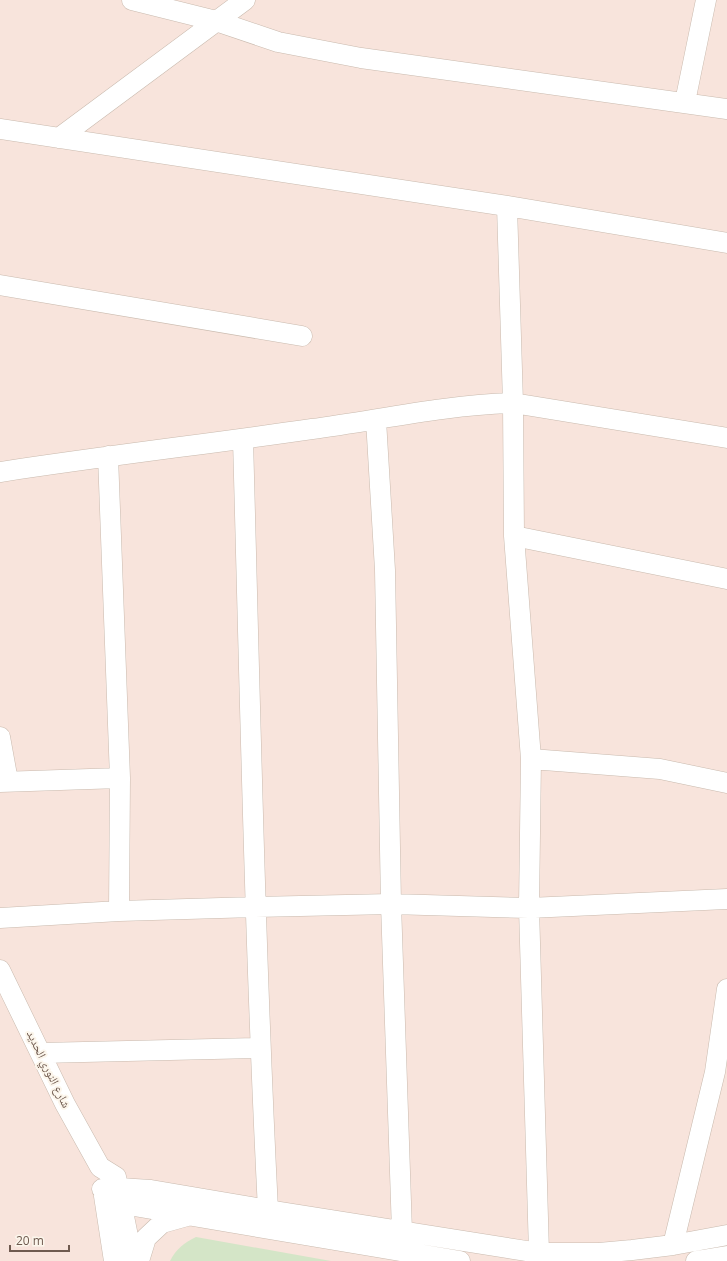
<svg xmlns="http://www.w3.org/2000/svg" width="727" height="1261" font-family="'Open Sans','Noto Naskh Arabic',sans-serif">
	<rect width="100%" height="100%" fill="#f9f2e7"/>
	<!-- commercial -->
	<path fill="#f8e4dc" d="M 0,0 L 727,0 L 727,1261 L 0,1261 Z"/>
	<!-- green -->
	<path fill="#d4e5c7" d="M 196,1237 L 331,1261 L 170,1261 C 176,1249 184,1243 196,1237 Z"/>
	<g fill="none" stroke-linecap="round" stroke-linejoin="round">
		<!-- minor casing -->
		<g stroke="#c9baae" stroke-width="21">
			<path id="minor" d="M 132,0 L 216,21 L 278,42 L 361,58 L 727,109
				M 685,102 L 706,0
				M 0,129 L 507,206 L 727,243
				M 59,138 L 245,0
				M 507,206 L 513,403 L 514,536 L 531,759 L 529,908 L 539,1253
				M 0,285 L 302,336
				M 376,420 L 385,570 L 391,904 L 402,1232
				M 243,439 C 250,696 255,953 268,1210
				M 108,456 L 120,778 L 119,911
				M 0,472 C 104,456 208,444 312,429 C 379,420 445,405 513,403 L 727,438
				M 514,536 L 727,579
				M 0,737 L 8,781
				M 531,759 L 660,769 L 727,783
				M 0,782 L 120,778
				M 0,918 L 119,911 L 255,907 L 391,904 L 529,908 L 727,899
				M 0,970 L 65,1104 L 100,1167 L 116,1177 L 133,1261
				M 41,1053 L 260,1048
				M 102,1189 L 118,1188 L 151,1190 L 268,1210 L 539,1253 L 599,1253 L 632,1250 L 673,1245 L 727,1235
				M 104,1196 L 114,1261
				M 107,1208 L 122,1206 L 134,1206 L 460,1261
				M 673,1245 L 715,1072 L 727,989
				M 139,1261 L 146,1238 L 162,1223 L 187,1216
				M 696,1261 L 727,1256"/>
		</g>
		<!-- minor -->
		<use href="#minor" stroke="#fff" stroke-width="20"/>
	</g>
	<g text-anchor="middle" dominant-baseline="central" stroke-width="4" stroke-linejoin="round" paint-order="stroke">
		<!-- street labels -->
		<g font-size="12" fill="#6f5a4f" stroke="#fcf6ec">
			<text transform="translate(49 1069) rotate(64)">شارع النوري الحديد</text>
		</g>
	</g>
	<!-- scale -->
	<path d="M10 1245v6h59v-6" fill="none" stroke="#6f5a4f" stroke-width="2"/>
	<text x="16" y="1245" font-size="12" fill="#6f5a4f" stroke="#fcf6ec" stroke-width="3" paint-order="stroke">20 m</text>
</svg>
